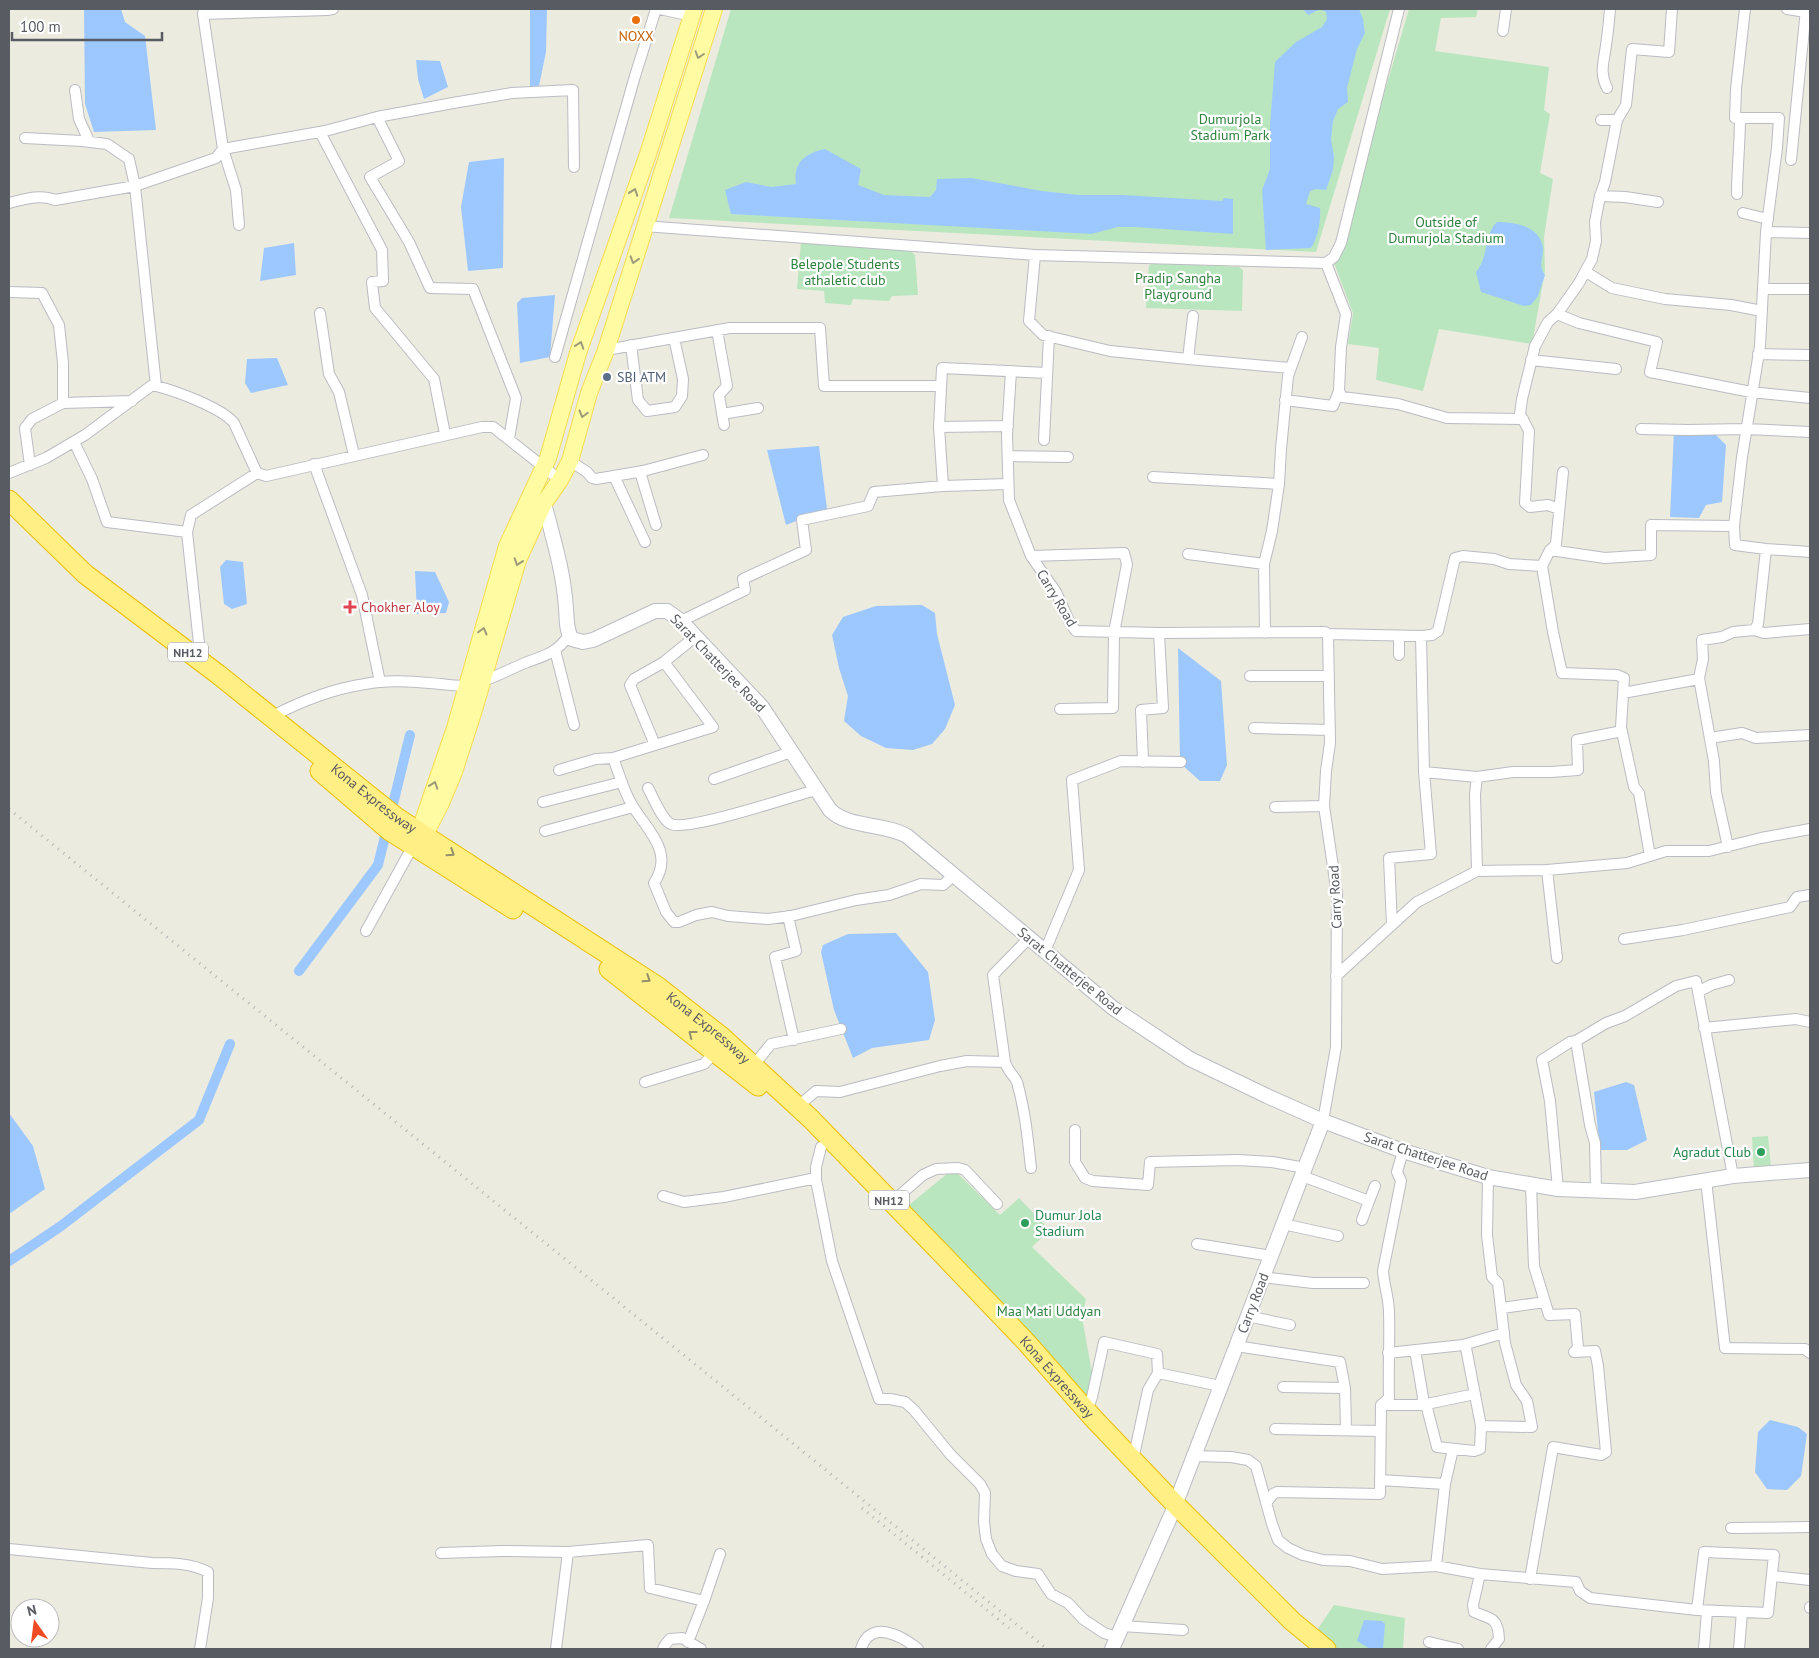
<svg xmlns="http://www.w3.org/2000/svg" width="1819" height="1658" font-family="'PT Sans',sans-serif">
	<rect width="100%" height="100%" fill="#ecebdf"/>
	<!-- green -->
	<path fill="#bae6bf" d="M 731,9 L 1390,9 L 1316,252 L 669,218 Z
		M 1409,9 L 1478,9 L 1476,17 L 1441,18 L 1435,51 L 1549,67 L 1544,110 L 1550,114 L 1540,173 L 1553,179 L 1544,237 L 1545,271 L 1532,344 L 1439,329 L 1423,391 L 1376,380 L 1379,348 L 1348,344 L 1353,313 L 1334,263 Z
		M 801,241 L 909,249 L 915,255 L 918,295 L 892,296 L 889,301 L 853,299 L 851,305 L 825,303 L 824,291 L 797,289 Z
		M 1154,263 L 1239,267 L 1243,270 L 1242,311 L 1146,308 L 1149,265 Z
		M 1768,1136 L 1771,1168 L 1754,1169 L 1752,1137 Z
		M 953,1169 L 1000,1215 L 1019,1198 L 1050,1230 L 1032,1247 L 1086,1299 L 1082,1317 L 1094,1384 L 1086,1408 L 904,1209 Z
		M 1334,1605 L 1405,1618 L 1403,1649 L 1328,1649 L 1315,1633 Z"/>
	<!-- water -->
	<path fill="#9dc8ff" d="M 84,9 L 121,9 L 125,22 L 145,36 L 156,130 L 94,132 L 85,104 Z
		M 530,9 L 547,9 L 546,52 L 539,86 L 530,87 Z
		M 1303,9 L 1359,9 L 1363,19 L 1365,33 L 1357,49 L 1347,88 L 1348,102 L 1338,109 L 1333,121 L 1331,139 L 1334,157 L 1333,170 L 1326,190 L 1316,189 L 1310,191 L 1306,204 L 1320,208 C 1321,220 1318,238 1311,248 L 1266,250 L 1262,190 L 1270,169 L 1270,125 L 1275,62 L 1296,42 L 1322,27 L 1327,19 L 1326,12 C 1318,7 1315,13 1308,15 Z
		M 416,60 L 440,61 L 448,87 L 424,99 L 418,79 Z
		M 825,149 L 861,169 L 858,185 L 884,195 L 930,197 L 936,190 L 937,179 L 971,178 L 1042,191 L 1079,195 L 1123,195 L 1222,201 L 1224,198 L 1233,199 L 1233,234 L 1135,227 L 1118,227 L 1091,234 L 731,214 L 725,190 L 746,182 L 771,187 L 796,184 C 793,163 805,153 825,149 Z
		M 504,158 L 503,268 L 468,271 L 461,207 L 469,162 Z
		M 1497,222 C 1515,222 1541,226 1543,249 C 1543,259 1538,266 1545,275 L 1538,296 L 1531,305 L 1524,306 L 1481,292 L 1476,272 C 1489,257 1484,234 1497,222 Z
		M 294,243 L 296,275 L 260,281 L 264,248 Z
		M 555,295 L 550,357 L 520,363 L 517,303 L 522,298 Z
		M 277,358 L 288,385 L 251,393 L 245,383 L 247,359 Z
		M 1674,431 L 1716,435 L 1726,445 L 1722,502 L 1706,505 L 1699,518 L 1670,517 Z
		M 819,446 L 827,509 L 786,525 L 767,450 Z
		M 226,560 L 243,562 L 247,604 L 232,609 L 224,604 L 220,567 Z
		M 415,571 L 435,572 L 449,602 L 446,613 L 417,614 Z
		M 922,605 L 935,613 L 937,634 L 955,705 L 945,729 L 932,744 L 913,750 L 886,748 L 861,736 L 844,721 L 848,696 L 839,668 L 832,635 L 843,617 L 876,606 Z
		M 1178,648 L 1221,681 L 1227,765 L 1220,781 L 1200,781 L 1180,763 Z
		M 896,933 L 928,972 L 935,1020 L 929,1040 L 872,1048 L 853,1058 L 834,1010 L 821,952 L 823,945 L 848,934 Z
		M 1626,1082 L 1634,1085 L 1647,1140 L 1627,1150 L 1600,1150 L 1594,1092 Z
		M 9,1113 L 33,1146 L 45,1189 L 9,1214 Z
		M 1770,1420 L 1798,1427 L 1807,1434 L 1801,1476 L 1787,1490 L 1767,1489 L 1755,1472 L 1758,1432 Z
		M 1364,1620 L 1382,1621 L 1385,1624 L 1383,1649 L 1370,1649 L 1357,1641 Z"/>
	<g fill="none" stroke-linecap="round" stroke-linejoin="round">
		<!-- canal -->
		<path stroke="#9dc8ff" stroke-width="10" d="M 299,971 L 378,865 L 410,735
			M 9,1261 L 61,1226 L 199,1120 L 230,1044"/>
		<!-- street casing -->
		<g stroke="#babcc2" stroke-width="12">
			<path id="street" d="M 660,9 L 692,16
				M 1745,9 L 1736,89 L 1735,118 L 1779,118 L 1777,148 L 1766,232 L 1760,346 L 1742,457 L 1734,526 L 1735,545 L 1766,549 L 1810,552
				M 1787,9 L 1806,12
				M 203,14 L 327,10 L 333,9
				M 1503,31 L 1506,9
				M 1607,88 C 1599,72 1604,62 1606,45 C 1608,33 1609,21 1610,9
				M 75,90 L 79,119 L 89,141
				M 377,117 L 399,161 L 370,177 L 409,242 L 430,288 L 473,289 L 516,398 L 509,439
				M 1601,120 L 1617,120
				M 320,132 L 382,250 L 383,281 L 372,282 L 375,308 L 434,379 L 445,434
				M 1791,160 L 1806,9
				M 1737,194 C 1737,169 1740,144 1740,118
				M 1600,196 L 1625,197 L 1658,202
				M 9,203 C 25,199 40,194 55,200 L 135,186 L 129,159 L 107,144 L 82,141 L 25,138
				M 1743,213 L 1768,219
				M 239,225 L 236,190 L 223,149 L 325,131 L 377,117 L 453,103 L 512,93 L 573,90 L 574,167
				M 644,226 L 1035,255 L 1326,263 L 1334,257 L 1341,243 L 1399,9
				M 1766,232 L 1810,233
				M 1035,255 L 1029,321 L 1043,335 L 1110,351 L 1188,359 L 1193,316
				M 1326,263 L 1346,314 L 1341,347 L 1339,391 L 1342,397 L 1398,404 L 1447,418 L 1523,419
				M 1586,272 L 1612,288 L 1665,299 L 1731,305 L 1762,311
				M 1763,289 L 1810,289
				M 9,292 L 42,293 L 59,325 L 63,363 L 63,403
				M 320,313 L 329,374 L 339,392 L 354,455
				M 1557,314 L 1579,283 L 1592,259 L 1596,241 L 1595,222 L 1600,196 L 1605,182 L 1617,120 L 1626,105 L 1632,49 L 1669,52 L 1672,9
				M 717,330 L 727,386 L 719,395 L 724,425
				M 631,345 L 638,400 L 647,411 L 675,407 L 682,396 L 683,379 L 674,338
				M 606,350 L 730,328 L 820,328 L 824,386 L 941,386
				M 1758,354 L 1810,355
				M 555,357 L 635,76 L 656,9
				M 1188,359 L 1290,368
				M 1531,360 L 1616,369
				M 1011,371 L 1007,435 L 1009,500 L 1031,556 L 1056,592 L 1070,623 L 1076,631 L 1159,633 L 1325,632 L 1328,634 L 1330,743 L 1326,771 L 1324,806 L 1337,894 L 1336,1047 L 1323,1121
				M 156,386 L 135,186 L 216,158 L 223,149 L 203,14 L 204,9
				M 1285,400 L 1333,406 L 1339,391
				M 722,414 L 758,408
				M 1008,426 L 939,427 L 942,368 L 1047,373
				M 939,427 L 943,486 L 1008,484
				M 1641,429 L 1688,430 L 1746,429 L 1810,432
				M 1044,440 L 1049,336
				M 74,442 L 92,479 L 107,522 L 187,532
				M 1008,456 L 1068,457
				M 570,461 L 587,472 L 592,478 L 596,479 L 643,471 L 703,455
				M 314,464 L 362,595 L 380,682
				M 30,465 L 25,428 L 32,419 L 63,403 L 132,401
				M 640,472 L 656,525
				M 1563,472 L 1556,544 L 1549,552 L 1542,566 L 1553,632 L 1562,673 L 1617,675 L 1624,678 L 1621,727 L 1634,787 L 1639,793 L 1650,856
				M 9,473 L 46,458 L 85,435 L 151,386 L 156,386 C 176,391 222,408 234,423 L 257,473 L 266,476 L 482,427 L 493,427 L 560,480
				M 614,476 L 645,542
				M 1153,477 L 1279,484
				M 1559,509 L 1548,505 L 1530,507 L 1525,503 L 1529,431 L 1520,414 L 1522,399 L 1535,346 L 1548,322 L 1557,314 L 1579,323 L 1657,342 L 1650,372 L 1751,392 L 1810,398
				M 1550,550 L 1605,558 L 1651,555 L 1651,525 L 1734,526
				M 1188,554 L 1264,564
				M 1031,556 L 1124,553 L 1127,564 L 1114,633 L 1113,708 L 1060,709
				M 681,621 L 745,590 L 743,579 L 806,550 L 802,520 L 868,506 L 874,492 L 943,486
				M 1754,630 L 1758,624 L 1766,549
				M 1265,633 L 1264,564 L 1272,531 L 1279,484 L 1281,449 L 1288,376 L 1302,337
				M 1328,634 L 1421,636 L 1432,635 L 1438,631 L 1455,558 L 1463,556 L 1494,559 L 1509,564 L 1542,566
				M 1421,636 L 1424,772 L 1477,777
				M 555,650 L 574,725
				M 1399,655 L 1399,636
				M 201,662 L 187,532 L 191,515 L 257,473
				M 1250,676 L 1329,676
				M 1623,693 L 1699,679
				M 271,717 C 301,701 332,689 365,684 C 390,679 416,682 441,684 C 450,685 460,687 468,685 C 488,682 507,670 525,663 C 545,655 556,654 569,635
				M 1254,728 L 1330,730
				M 1710,738 L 1742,733 L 1756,738 L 1810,735
				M 655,745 L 630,685 L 634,679 L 664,662
				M 613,758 C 619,773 623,790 632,805 C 647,830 675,852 654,883 L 666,912 L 674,922 L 679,922 L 696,915 L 712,912 L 728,916 L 768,919 L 791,916 L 856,900 L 889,895 L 921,884 L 943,885 L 955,874
				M 1143,762 L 1141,710 L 1163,708 L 1159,633
				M 559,770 L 596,759 L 613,758 L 713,727 L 664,662 L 696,636
				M 714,779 L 791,752
				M 648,788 C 653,797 662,820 671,824 C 687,832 793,796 816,790
				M 543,802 L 622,782
				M 1275,807 L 1324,806
				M 545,831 L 633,807
				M 1728,847 L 1716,792 L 1714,761 L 1699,678 L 1703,659 L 1702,640 L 1722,637 L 1733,632 L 1754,630 L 1764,633 L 1810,629
				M 1547,870 L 1557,958
				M 1477,871 L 1475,794 L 1477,777 L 1513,772 L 1551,772 L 1578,770 L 1577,740 L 1622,731
				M 788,916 L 796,951 L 775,957 L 794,1040
				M 1392,925 L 1389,858 L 1431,854 L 1424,772
				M 366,931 L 409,853 L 411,844
				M 1029,938 L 993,975 L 1005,1062 C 1008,1072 1014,1075 1017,1082 C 1025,1110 1028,1140 1031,1168
				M 1624,939 L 1683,930 L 1790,907 L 1797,897 L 1810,895
				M 1045,951 L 1079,870 L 1072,780 L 1121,761 L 1181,762
				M 1336,976 L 1417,902 L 1477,871 L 1547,870 L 1627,863 L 1666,851 L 1709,851 L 1761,838 L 1810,829
				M 1698,992 L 1711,985 L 1729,980
				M 1704,1028 L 1796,1019 L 1810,1022
				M 753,1066 L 771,1044 L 841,1029
				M 645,1082 L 704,1064 L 715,1052
				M 797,1107 L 816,1091 L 840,1092 L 940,1066 L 967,1061 L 1005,1062
				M 1075,1130 L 1075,1162 L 1085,1178 L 1093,1181 L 1148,1185 L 1150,1162 L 1238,1160 L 1272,1162 L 1305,1168
				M 821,1147 L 816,1167 L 816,1180 L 832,1261 L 879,1399 L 890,1399 L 905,1402 L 914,1410 L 950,1454 L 980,1484 L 985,1493 L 984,1522 L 986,1539 L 992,1554 L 1002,1566 L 1016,1571 L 1038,1574 L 1051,1594 L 1068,1603 L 1083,1619 L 1104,1633 L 1117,1637
				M 1302,1176 L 1369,1201 L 1375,1186
				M 1706,1180 L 1725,1348 L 1805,1349 L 1810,1353
				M 1558,1189 L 1550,1101 L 1542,1060 L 1570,1042 L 1576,1041
				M 1596,1190 L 1595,1143 L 1590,1125 L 1576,1041 L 1606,1023 L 1625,1016 L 1676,986 L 1696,981 L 1733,1176
				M 663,1196 L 684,1202 L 724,1197 L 816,1178
				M 892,1202 L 923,1175 L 936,1169 L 958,1168 L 965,1170 L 997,1204
				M 1362,1220 L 1369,1201
				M 1283,1224 L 1338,1236
				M 1197,1244 L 1271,1256
				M 1262,1277 L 1313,1283 L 1364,1283
				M 1502,1308 L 1545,1302
				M 1247,1316 L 1290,1325
				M 1236,1346 L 1340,1362 L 1345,1388
				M 1388,1353 L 1463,1345
				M 1283,1387 L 1345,1388 L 1346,1430
				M 1426,1404 L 1437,1447 L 1474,1451 L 1480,1449 L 1481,1426 L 1466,1348 L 1463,1345 L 1504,1333
				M 1381,1405 L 1389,1398 C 1388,1369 1390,1341 1389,1313 C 1389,1298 1384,1286 1383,1271 L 1401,1181 L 1397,1172 L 1403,1151
				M 1422,1405 L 1475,1394
				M 1087,1411 L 1092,1397 L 1104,1342 L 1157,1354 L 1158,1373 L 1220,1386
				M 1481,1426 L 1532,1427 L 1527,1401 L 1516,1385 L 1505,1343 L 1498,1283 L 1492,1277 L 1487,1235 L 1488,1177
				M 1275,1429 L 1380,1431
				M 1193,1456 L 1231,1457 L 1248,1460 L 1256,1466 L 1272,1524 L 1278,1540 L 1288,1548 L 1303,1555 L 1323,1560 L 1350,1561 L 1382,1569 L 1436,1566 L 1480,1574 L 1576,1582 L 1580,1591 L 1590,1598 L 1697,1610 L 1768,1613 L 1774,1555 L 1704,1552 L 1697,1610
				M 1133,1460 L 1148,1390 L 1158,1373
				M 1380,1480 L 1445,1484
				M 1266,1503 L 1273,1494 L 1277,1492 L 1380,1494 L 1381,1405 L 1422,1405 L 1423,1397 L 1415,1350
				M 1731,1528 L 1810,1527
				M 9,1549 L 152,1563 C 171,1563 191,1563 208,1572 L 208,1598 L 200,1649
				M 568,1552 L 648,1545 L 650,1588 L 704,1601 L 688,1642
				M 441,1553 L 502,1551 L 568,1552 L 556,1649
				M 1436,1566 L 1445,1484 L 1453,1449
				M 1480,1574 L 1473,1605 L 1474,1612 C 1491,1619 1498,1617 1499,1639 L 1491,1649
				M 1773,1576 L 1810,1580
				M 1530,1579 L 1553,1447 L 1601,1455 L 1606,1452 L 1598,1366 L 1595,1351 L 1574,1352 L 1578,1348 L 1575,1314 L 1549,1315 L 1534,1266 L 1531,1185
				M 704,1601 L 720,1554
				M 1810,1607 L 1810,1608
				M 1122,1626 L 1183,1630
				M 1429,1642 L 1458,1649
				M 663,1649 L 665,1645 L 670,1639 L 682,1638 L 701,1649
				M 861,1649 C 870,1618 902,1636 918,1649
				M 1704,1649 L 1707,1611
				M 1739,1649 L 1742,1612"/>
		</g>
		<!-- secondary casing -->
		<g stroke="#babdc4" stroke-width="16">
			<path id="secondary" d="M 544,503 C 553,538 564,573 566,609 C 567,619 566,631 572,639 L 583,642 L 593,640 L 655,611 L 667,611 L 681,621 L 762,707 L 830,810 C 848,828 884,823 907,836 L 1113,1008 L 1190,1059 L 1267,1096 L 1323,1121 L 1403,1151 L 1488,1177 L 1558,1189 L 1635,1192 L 1733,1176 L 1810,1170
				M 1112,1649 L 1172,1513 L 1323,1121"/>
		</g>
		<!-- primary casing -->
		<g stroke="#f7dc4e" stroke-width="18">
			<path id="primary" d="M 421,827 L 455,728 L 507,546 L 548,458 L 578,353 L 648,154 L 694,9
				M 419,846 L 441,803 L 454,772 L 473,713 L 518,560 L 544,503 L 560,480 L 570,461 L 589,393 L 606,350 L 714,9"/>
		</g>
		<!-- highway casing -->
		<g stroke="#ecbe00" stroke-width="21">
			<g id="highway">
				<path id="s1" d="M 9,500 L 85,574 L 219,675 L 396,817 L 657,986 L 722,1037 L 811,1119 L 944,1256 L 1027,1343 L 1094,1419 L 1175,1504 L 1292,1621 L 1326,1649"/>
				<path d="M 320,771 L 390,831 L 513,909"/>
				<path d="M 609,969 L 758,1086"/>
			</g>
		</g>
		<!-- street -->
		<use href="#street" stroke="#fff" stroke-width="10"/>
		<!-- secondary -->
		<use href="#secondary" stroke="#fff" stroke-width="14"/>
		<!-- primary -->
		<use href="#primary" stroke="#fffba2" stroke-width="16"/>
		<!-- highway -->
		<use href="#highway" stroke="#ffef84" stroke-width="19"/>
		<!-- rail -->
		<path stroke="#b3b4b4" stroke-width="3" stroke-dasharray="1 6" stroke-linecap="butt" d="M 9,809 L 1047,1649
			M 862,1508 L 1009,1628"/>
	</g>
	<!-- one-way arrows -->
	<defs><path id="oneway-chevron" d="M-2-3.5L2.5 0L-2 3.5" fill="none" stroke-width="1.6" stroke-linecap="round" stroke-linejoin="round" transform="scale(1.25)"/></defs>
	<g stroke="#9b9b7b">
		<use href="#oneway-chevron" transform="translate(699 55) rotate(108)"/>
		<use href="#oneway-chevron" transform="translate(634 192) rotate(-70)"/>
		<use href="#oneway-chevron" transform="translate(634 260) rotate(107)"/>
		<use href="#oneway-chevron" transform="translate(580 345) rotate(-71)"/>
		<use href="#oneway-chevron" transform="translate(583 414) rotate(106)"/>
		<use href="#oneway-chevron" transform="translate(518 562) rotate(109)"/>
		<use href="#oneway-chevron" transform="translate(483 631) rotate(-75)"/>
		<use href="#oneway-chevron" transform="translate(434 785) rotate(-71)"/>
	</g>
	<g stroke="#928f6d">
		<use href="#oneway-chevron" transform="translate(451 853) rotate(33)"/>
		<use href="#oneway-chevron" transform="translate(647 979) rotate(33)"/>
		<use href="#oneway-chevron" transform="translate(692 1034) rotate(-142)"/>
	</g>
	<!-- markers -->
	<circle fill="#e8710a" stroke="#fff" stroke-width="2" cx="636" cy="20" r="5"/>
	<circle fill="#5c6f8a" stroke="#fff" stroke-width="2" cx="607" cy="377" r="5"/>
	<path fill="#e0444e" stroke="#fff" stroke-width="2" d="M347.5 599.5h5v5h5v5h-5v5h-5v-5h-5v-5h5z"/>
	<g fill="#2e9e5b" stroke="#fff" stroke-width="2">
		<circle cx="1761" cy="1152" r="5"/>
		<circle cx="1025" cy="1223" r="5"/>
	</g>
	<g text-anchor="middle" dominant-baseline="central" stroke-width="4.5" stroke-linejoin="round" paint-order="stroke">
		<!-- shield labels -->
		<g fill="#fff" stroke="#8a8c90" stroke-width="1">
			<rect x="168" y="642.5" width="40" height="19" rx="4"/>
			<rect x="869" y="1190.5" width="40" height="19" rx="4"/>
		</g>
		<g font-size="12" font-weight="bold" fill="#585b61">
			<text x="188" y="652">NH12</text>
			<text x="889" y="1200">NH12</text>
		</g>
		<!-- food labels -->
		<g font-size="14" fill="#c56008" stroke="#fff">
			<text x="636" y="36">NOXX</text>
		</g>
		<!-- park labels -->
		<g font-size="14" fill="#2f813e" stroke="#fff">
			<text x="1230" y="119">Dumurjola<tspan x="1230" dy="16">Stadium Park</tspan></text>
			<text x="1446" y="222">Outside of<tspan x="1446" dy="16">Dumurjola Stadium</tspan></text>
			<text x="845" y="264">Belepole Students<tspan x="845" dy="16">athaletic club</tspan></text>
			<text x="1178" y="278">Pradip Sangha<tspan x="1178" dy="16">Playground</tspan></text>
			<text x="1049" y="1311">Maa Mati Uddyan</text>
		</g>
		<!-- service labels -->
		<g font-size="14" fill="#4e5e75" stroke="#fff" text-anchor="start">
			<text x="617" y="377">SBI ATM</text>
		</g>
		<!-- street labels -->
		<g font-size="14" fill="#585b61" stroke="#fff">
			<text transform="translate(1057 598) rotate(59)">Carry Road</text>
			<text transform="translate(718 663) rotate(46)">Sarat Chatterjee Road</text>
			<text stroke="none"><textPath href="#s1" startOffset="472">Kona Expressway</textPath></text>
			<text transform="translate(1335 897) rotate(-93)">Carry Road</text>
			<text transform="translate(1070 971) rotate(39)">Sarat Chatterjee Road</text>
			<text stroke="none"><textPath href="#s1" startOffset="878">Kona Expressway</textPath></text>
			<text transform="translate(1426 1156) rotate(18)">Sarat Chatterjee Road</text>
			<text transform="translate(1253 1303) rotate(-69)">Carry Road</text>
			<text stroke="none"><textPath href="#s1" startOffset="1372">Kona Expressway</textPath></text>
		</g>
		<!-- health labels -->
		<g font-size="14" fill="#be3a42" stroke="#fff" text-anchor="start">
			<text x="361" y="607">Chokher Aloy</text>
		</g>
		<!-- leisure labels -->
		<g font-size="14" fill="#27864d" stroke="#fff" text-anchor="end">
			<text x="1751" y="1152">Agradut Club</text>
			<text x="1035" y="1215" text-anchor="start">Dumur Jola<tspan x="1035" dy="16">Stadium</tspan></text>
		</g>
	</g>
	<!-- border -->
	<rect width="1819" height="1658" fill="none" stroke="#585b61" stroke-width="20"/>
	<!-- north arrow -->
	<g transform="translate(35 1623) rotate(346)"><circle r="24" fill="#ffffff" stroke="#bcbdc0"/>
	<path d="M0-4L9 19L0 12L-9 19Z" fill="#f04b22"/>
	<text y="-8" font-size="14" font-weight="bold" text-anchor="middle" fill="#585b61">N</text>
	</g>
	<!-- scale -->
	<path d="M12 32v8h150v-8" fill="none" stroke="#585b61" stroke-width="2.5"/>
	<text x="20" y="32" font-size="15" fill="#585b61" stroke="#ffffff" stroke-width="4" paint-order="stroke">100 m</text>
</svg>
